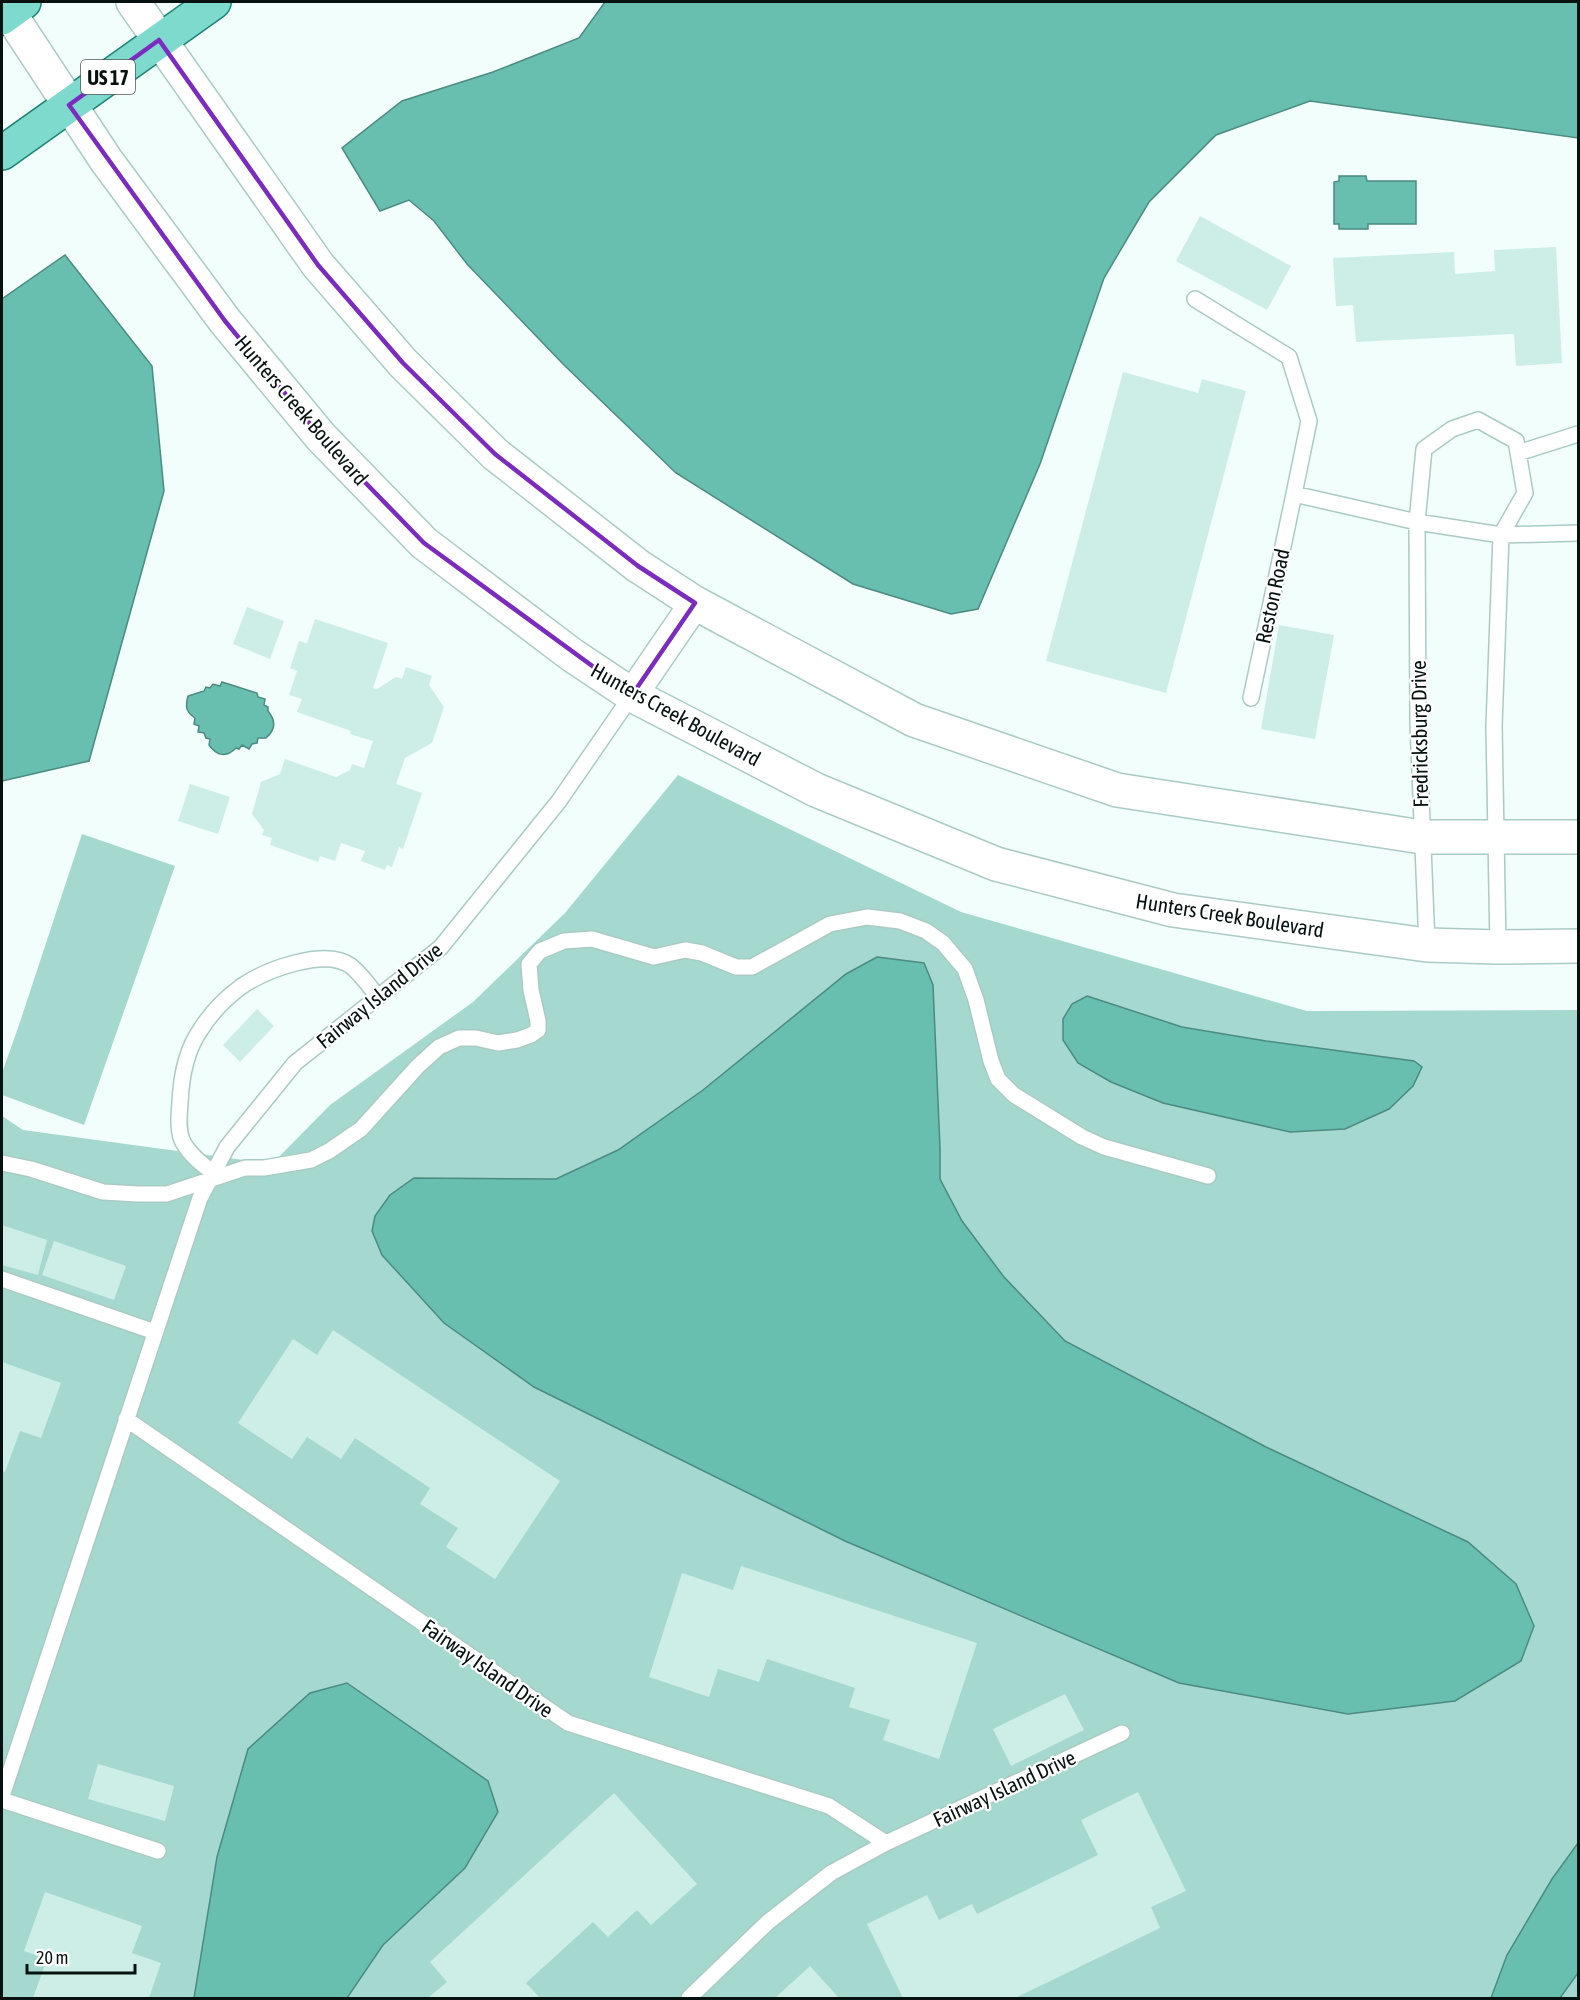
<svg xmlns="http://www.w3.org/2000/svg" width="1580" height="2000" font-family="'Asap Condensed',sans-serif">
	<rect width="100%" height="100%" fill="#f1fefb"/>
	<!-- green -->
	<path fill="#a5d8ce" d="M 678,775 L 961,912 L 1307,1011 L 1578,1010 L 1578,1998 L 2,1998 L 2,1116 L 23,1130 L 272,1164 L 330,1105 L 473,1002 L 565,913 Z
		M 82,834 L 175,866 L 84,1125 L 2,1095 L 2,1073 L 19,1025 Z"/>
	<!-- water -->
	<path fill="#68bfb0" stroke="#4b8b80" stroke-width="1.5" d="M 605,2 L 1578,2 L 1578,138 L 1310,101 L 1216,135 L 1149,202 L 1104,278 L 1040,464 L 978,609 L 951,614 L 853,584 L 676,473 L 563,364 L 467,264 L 434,221 L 409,200 L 380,211 L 342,148 L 402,101 L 493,72 L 579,38 Z
		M 1339,176 L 1366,176 L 1367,181 L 1416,181 L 1416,224 L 1368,224 L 1368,229 L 1339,229 L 1339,224 L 1334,224 L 1334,182 L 1339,181 Z
		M 65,255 L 152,366 L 164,491 L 89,761 L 2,781 L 2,299 Z
		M 222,682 L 257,693 L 258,697 L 265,699 L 264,705 L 268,707 L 268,711 C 276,721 276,729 266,738 L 258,738 L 257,743 L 252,744 L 249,749 L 242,745 L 239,749 L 236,748 C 226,758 217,756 209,745 L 210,739 L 206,738 L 204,733 L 198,732 L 199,726 L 194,724 L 195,718 C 186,712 185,707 188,696 L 204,691 L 206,687 L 210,688 L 213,684 L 220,686 Z
		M 877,957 L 924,963 L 933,985 L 940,1148 L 940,1179 L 962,1221 L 1004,1277 L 1065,1341 L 1266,1447 L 1468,1542 L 1516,1584 L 1534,1626 L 1521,1661 L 1455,1701 L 1348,1714 L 1179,1683 L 845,1541 L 534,1387 L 444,1323 L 382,1255 L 372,1231 L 375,1216 L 390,1195 L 414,1178 L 556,1179 L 618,1150 L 703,1090 L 846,974 Z
		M 1087,996 L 1182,1027 L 1266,1041 L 1414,1061 L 1422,1067 L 1413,1086 L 1389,1109 L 1345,1129 L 1290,1132 L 1163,1103 L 1111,1082 L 1078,1063 L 1063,1040 L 1063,1019 L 1072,1004 Z
		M 347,1683 L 488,1781 L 498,1812 L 465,1868 L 383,1945 L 347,1998 L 194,1998 L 217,1857 L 248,1749 L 310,1693 Z
		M 1578,1843 L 1578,1973 L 1560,1998 L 1491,1998 L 1507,1955 L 1552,1879 Z"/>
	<!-- building -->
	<path fill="#cceee7" d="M 1200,216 L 1291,266 L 1267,310 L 1176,261 Z
		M 1556,247 L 1562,363 L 1516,366 L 1514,334 L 1356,342 L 1353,305 L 1336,306 L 1333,258 L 1454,252 L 1455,274 L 1495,271 L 1494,250 Z
		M 1123,372 L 1198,393 L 1202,379 L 1246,391 L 1166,693 L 1046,661 Z
		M 247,607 L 284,621 L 270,659 L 233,644 Z
		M 315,619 L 388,643 L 373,688 L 377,689 L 396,677 L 402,679 L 406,667 L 432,676 L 429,685 L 444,707 L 432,743 L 405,758 L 396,784 L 422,793 L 403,849 L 399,847 L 392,867 L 387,865 L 385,870 L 361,861 L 365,851 L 341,843 L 335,861 L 320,856 L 318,862 L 270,845 L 272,838 L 262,835 L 264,830 L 252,814 L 261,782 L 280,774 L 285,759 L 336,777 L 350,770 L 352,764 L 364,768 L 373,741 L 350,734 L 351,731 L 297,712 L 302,699 L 289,695 L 297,671 L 290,668 L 299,641 L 307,643 Z
		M 1279,625 L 1334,635 L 1315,739 L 1261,729 Z
		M 190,784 L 230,797 L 218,834 L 178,821 Z
		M 257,1009 L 274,1026 L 240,1062 L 223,1045 Z
		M 2,1225 L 47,1240 L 38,1275 L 2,1265 Z
		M 54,1241 L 126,1266 L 114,1300 L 42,1275 Z
		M 333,1330 L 560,1481 L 495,1579 L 446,1547 L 458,1528 L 420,1504 L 430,1488 L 355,1438 L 341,1459 L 307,1437 L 292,1459 L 238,1423 L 293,1339 L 317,1355 Z
		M 2,1362 L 61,1383 L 41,1438 L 20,1431 L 5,1472 L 2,1471 Z
		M 741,1566 L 977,1643 L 939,1759 L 883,1740 L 890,1720 L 849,1707 L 855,1688 L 767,1659 L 759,1682 L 718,1669 L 709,1697 L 649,1677 L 682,1573 L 733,1590 Z
		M 1065,1694 L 1084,1730 L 1011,1766 L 993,1729 Z
		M 98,1764 L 174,1786 L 165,1821 L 88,1799 Z
		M 1138,1792 L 1186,1891 L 1151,1907 L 1160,1928 L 1015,1998 L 903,1998 L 867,1924 L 927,1895 L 939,1920 L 972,1904 L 977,1914 L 1098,1855 L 1081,1820 Z
		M 614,1793 L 697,1884 L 651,1925 L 637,1910 L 608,1937 L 593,1922 L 526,1983 L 540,1998 L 428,1998 L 447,1982 L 430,1962 Z
		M 45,1892 L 142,1926 L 132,1953 L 161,1963 L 149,1998 L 33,1998 L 47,1959 L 24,1951 Z
		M 810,1966 L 839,1998 L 775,1998 Z"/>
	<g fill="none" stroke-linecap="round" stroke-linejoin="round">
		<!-- lane casing -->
		<g stroke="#aacbc4" stroke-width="18">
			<path id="lane" d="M 1195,299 L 1289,357 L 1309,421 L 1294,494
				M 1518,453 L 1578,434
				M 1251,698 L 1294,494 L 1417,522 L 1501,535 L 1578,533
				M 1427,945 L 1418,723 L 1417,522 L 1424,449 L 1452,429 L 1478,420 L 1516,441 L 1525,493 L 1501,535 L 1494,726 L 1498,947
				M 2,1163 L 31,1169 L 103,1192 L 138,1194 L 167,1194 L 245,1168 L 264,1168 L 311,1160 L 329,1151 L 361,1129 L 418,1066 L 439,1047 L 459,1038 L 476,1038 L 498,1043 L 517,1040 L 531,1035 L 538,1030 L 538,1021 L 531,990 L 529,964 L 540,951 L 564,941 L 592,939 L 654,957 L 685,950 L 702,953 L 736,967 L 752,967 L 830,924 L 867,917 L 900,921 L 926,931 L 943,943 L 965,969 L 976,1000 L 991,1061 L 998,1079 L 1014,1095 L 1082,1137 L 1104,1147 L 1208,1176
				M 213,1173 C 202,1164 191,1156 184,1144 C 177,1133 179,1115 180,1103 C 181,1078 186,1050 201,1029 C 211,1013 227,997 242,986 C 266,970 325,947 351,966 C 361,974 370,987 378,997
				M 2,1279 L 155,1332
				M 126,1419 L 568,1723 L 829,1806 L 886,1843
				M 2,1796 L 200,1198 L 227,1147 L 295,1063 L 441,947 L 559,801 L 632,695
				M 2,1800 L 158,1851
				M 689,1998 L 768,1922 L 831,1873 L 886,1843 L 1122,1733"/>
		</g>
		<!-- street casing -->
		<g stroke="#aacbc4" stroke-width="33">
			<path id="street" d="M 632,695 L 695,603"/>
		</g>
		<!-- secondary casing -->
		<g stroke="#aacbc4" stroke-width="36">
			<path id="secondary" d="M 2,2 L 106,160 L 225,321 L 321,437 L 424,543 L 572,655 L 632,695 L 816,790 L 996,864 L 1173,910 L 1427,945 L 1498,947 L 1578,946
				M 133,2 L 318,265 L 403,363 L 495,454 L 638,566 L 695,603 L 914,720 L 1117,790 L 1422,837 L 1578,837"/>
		</g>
		<!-- primary casing -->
		<g stroke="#1d8477" stroke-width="36">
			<path id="primary" d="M 2,18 L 24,2
				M 2,153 L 214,2"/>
		</g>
		<!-- lane -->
		<use href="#lane" stroke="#fff" stroke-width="15"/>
		<!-- street -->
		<use href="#street" stroke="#fff" stroke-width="30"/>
		<!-- secondary -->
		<use href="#secondary" stroke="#fff" stroke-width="33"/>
		<!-- primary -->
		<use href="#primary" stroke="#7fdace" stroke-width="33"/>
	</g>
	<!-- marked area -->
	<path fill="none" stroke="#7b2cbf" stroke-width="4.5" stroke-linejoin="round" d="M 159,40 L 318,265 L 403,363 L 495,454 L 638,566 L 695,603 L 632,695 L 424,543 L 321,437 L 225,321 L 69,105 Z"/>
	<g text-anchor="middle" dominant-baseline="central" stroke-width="4.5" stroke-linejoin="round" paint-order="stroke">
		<!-- shield labels -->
		<rect fill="#fff" stroke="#515958" stroke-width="1.5" x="81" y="60" width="54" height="34" rx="4.5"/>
		<g font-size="20" font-weight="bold" fill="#061210">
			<text x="108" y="77">US 17</text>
		</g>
		<!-- street labels -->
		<g font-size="21" fill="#061210" stroke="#fff">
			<text transform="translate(302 410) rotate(49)">Hunters Creek Boulevard</text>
			<text transform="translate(1272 596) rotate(-78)">Reston Road</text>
			<text transform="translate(676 714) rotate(29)">Hunters Creek Boulevard</text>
			<text transform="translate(1419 734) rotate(-91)">Fredricksburg Drive</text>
			<text transform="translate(1230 915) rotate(9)">Hunters Creek Boulevard</text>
			<text transform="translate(379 995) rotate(-39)">Fairway Island Drive</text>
			<text transform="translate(488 1668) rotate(35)">Fairway Island Drive</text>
			<text transform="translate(1004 1788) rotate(-25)">Fairway Island Drive</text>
		</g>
	</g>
	<!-- border -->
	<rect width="1580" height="2000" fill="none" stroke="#061210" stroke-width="6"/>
	<!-- scale -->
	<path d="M27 1964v9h108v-9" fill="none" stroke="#061210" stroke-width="3"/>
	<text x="36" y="1964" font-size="18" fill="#061210" stroke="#ffffff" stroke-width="4.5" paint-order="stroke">20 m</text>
</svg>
